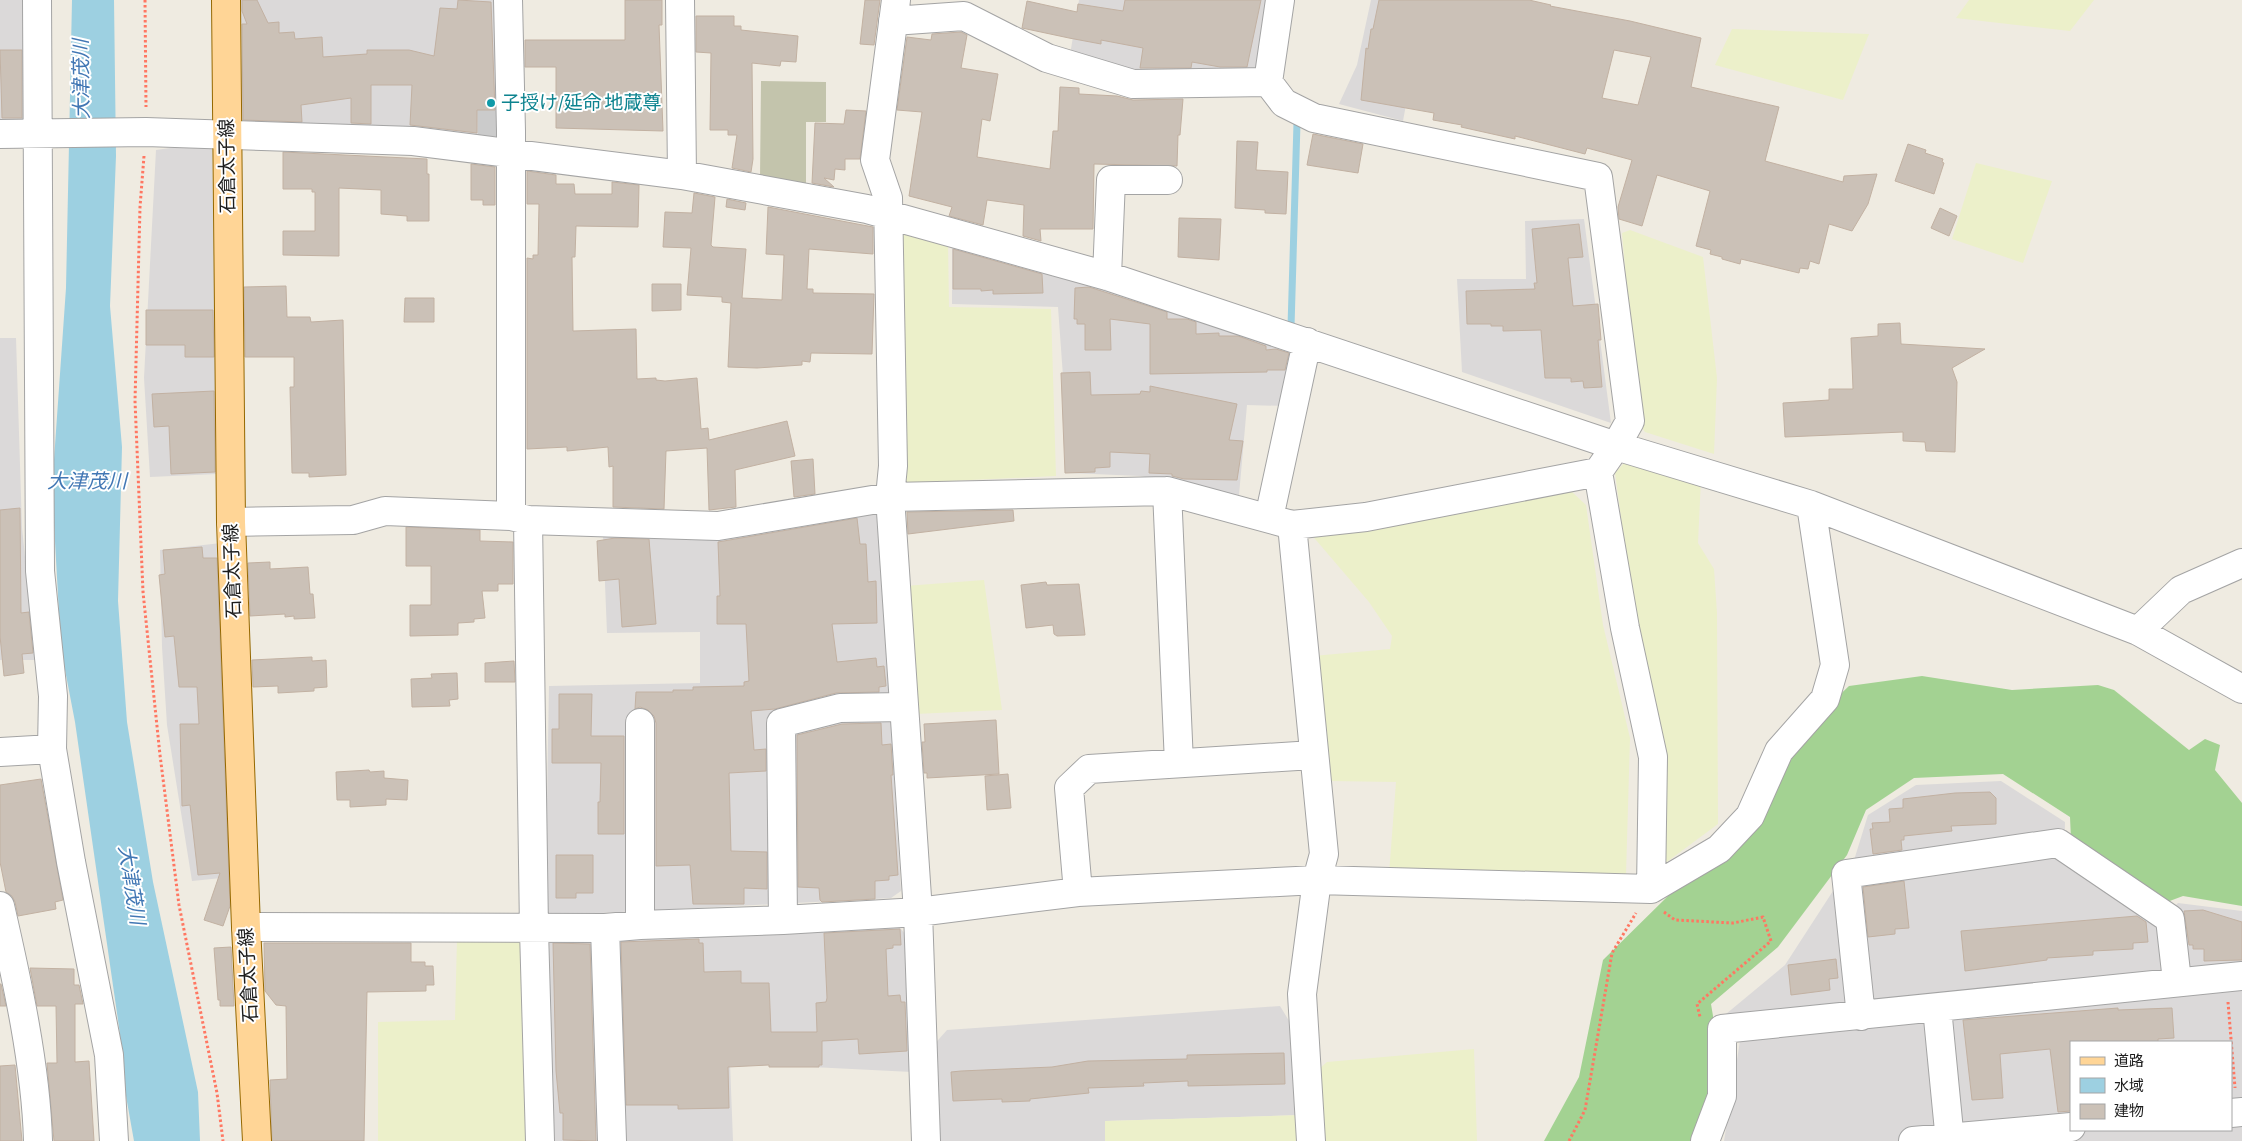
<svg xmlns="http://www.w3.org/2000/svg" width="2242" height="1141" font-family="'Alegreya Sans','Noto Sans JP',sans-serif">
	<rect width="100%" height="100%" fill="#efebe1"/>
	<!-- residential -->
	<path fill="#dbd9d9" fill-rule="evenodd" d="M 0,0 L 31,0 L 28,126 L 0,127 Z
		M 241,0 L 504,0 L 509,140 L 242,122 Z
		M 1079,0 L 1269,0 L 1261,72 L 1133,74 L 1070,55 Z
		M 1371,0 L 1425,0 L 1403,121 L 1339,104 L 1357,65 Z
		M 212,142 L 217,474 L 150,477 L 144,378 L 156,150 Z
		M 1584,219 L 1611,423 L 1462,372 L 1457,279 L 1526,279 L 1525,221 Z
		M 952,235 L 1290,345 L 1285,406 L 1247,405 L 1239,495 L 1140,476 L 1070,473 L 1058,307 L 952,304 Z
		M 0,338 L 16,338 L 22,528 L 36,660 L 0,660 Z
		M 881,503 L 889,594 L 889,689 L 901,891 L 891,898 L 545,916 L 549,686 L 700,683 L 700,632 L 607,633 L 603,535 Z
		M 221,543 L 231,877 L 192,881 L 167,725 L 162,647 L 160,550 Z
		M 2001,781 L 2065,822 L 2064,860 L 2160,921 L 2178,903 L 2242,911 L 2242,1141 L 1724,1141 L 1740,1041 L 1726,1014 L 1785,965 L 1855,857 L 1868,815 L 1916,785 ZM 2071,1042 L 2231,1042 L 2231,1130 L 2071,1130 Z
		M 897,924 L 905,934 L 912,1072 L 730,1063 L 733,1141 L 555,1141 L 549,1085 L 545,950 L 552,938 Z
		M 1280,1006 L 1297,1034 L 1301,1115 L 1106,1121 L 1105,1141 L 936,1141 L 931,1048 L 947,1030 Z"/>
	<!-- religious -->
	<path fill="#cbcbcb" d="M 501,94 L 502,136 L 478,137 L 477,95 Z"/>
	<!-- construction -->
	<path fill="#c3c4ac" d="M 761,81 L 826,82 L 826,122 L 806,122 L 806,189 L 760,178 Z"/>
	<!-- farmland -->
	<path fill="#ecf0ca" d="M 1969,0 L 2094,0 L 2070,31 L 1956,18 Z
		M 1732,29 L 1869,34 L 1843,100 L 1715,65 Z
		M 1976,163 L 2052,181 L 2023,263 L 1952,239 Z
		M 902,230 L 948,242 L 949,307 L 1051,309 L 1056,476 L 907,483 L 897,477 Z
		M 1630,230 L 1703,257 L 1717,378 L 1714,454 L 1645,432 L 1638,422 L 1622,233 Z
		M 1626,461 L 1701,479 L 1698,543 L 1714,569 L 1717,613 L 1718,824 L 1660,867 L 1634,615 L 1615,473 Z
		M 1571,491 L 1586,505 L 1603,625 L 1630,738 L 1626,875 L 1389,874 L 1396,782 L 1329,781 L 1313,656 L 1390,649 L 1392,636 L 1369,602 L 1310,533 Z
		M 984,580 L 1002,710 L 915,714 L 905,586 Z
		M 457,938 L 532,939 L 539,1141 L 378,1141 L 378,1022 L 455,1020 Z
		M 1474,1049 L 1477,1141 L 1322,1141 L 1318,1070 L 1327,1062 Z
		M 1301,1115 L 1301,1141 L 1105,1141 L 1105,1121 Z"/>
	<!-- forest -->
	<path fill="#a3d292" d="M 1922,676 L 2012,690 L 2098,685 L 2114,690 L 2189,750 L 2205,739 L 2220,745 L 2215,770 L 2242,803 L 2242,906 L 2183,896 L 2167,902 L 2071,839 L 2070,817 L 2003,774 L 1914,778 L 1866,810 L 1847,855 L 1778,947 L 1711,1004 L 1716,1034 L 1715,1089 L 1695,1141 L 1544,1141 L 1579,1077 L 1603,960 L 1668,896 L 1734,847 L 1774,772 L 1826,708 L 1849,686 Z"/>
	<!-- water -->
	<path fill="#9dd0e1" d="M 72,0 L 114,0 L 116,156 L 110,306 L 122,447 L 118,601 L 127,722 L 153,882 L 198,1092 L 200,1141 L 134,1141 L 121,1068 L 120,1034 L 75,722 L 61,649 L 52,488 L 66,288 Z"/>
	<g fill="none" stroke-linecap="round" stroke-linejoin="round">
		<!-- stream -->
		<path stroke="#9dd0e1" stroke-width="7" d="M 1294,328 L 1291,327 L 1297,123"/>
	</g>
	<!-- building -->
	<path fill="#cbc1b7" stroke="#c2b1a2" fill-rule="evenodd" d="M 242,0 L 257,0 L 268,23 L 279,22 L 279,33 L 294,32 L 295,39 L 322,37 L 323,57 L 367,54 L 367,50 L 409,50 L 434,56 L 440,8 L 457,9 L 458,0 L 491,2 L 495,110 L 477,110 L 477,133 L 410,125 L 412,85 L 371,85 L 371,124 L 351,123 L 351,98 L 301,105 L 302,122 L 243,120 L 242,24 L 247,24 L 242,11 Z
		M 625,0 L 662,0 L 662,25 L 659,25 L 663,131 L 556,128 L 556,67 L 525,67 L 525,40 L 625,40 Z
		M 865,0 L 880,0 L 874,45 L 860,44 Z
		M 1125,0 L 1261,0 L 1247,67 L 1220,67 L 1192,62 L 1191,68 L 1140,68 L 1143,48 L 1101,40 L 1101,44 L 1069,38 L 1022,28 L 1027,1 L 1077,12 L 1078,4 L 1123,11 Z
		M 1379,0 L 1529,0 L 1551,5 L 1550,6 L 1630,21 L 1701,38 L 1691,87 L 1779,107 L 1765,161 L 1843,182 L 1844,176 L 1877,174 L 1868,204 L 1852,231 L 1829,224 L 1819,264 L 1810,261 L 1808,269 L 1800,268 L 1799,273 L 1741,259 L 1740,264 L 1722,259 L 1722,257 L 1710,254 L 1711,250 L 1696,246 L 1710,191 L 1657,175 L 1642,226 L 1619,219 L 1618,207 L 1632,160 L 1587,148 L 1585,154 L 1515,136 L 1515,139 L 1461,127 L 1462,125 L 1433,120 L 1434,113 L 1361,100 L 1366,48 L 1368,49 L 1371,29 L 1373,29 ZM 1614,50 L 1651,57 L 1638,105 L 1602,98 Z
		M 696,16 L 734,16 L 734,26 L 741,26 L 741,30 L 798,36 L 796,62 L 781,61 L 780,66 L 752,63 L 753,159 L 751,172 L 732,168 L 737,135 L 728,135 L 728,130 L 710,130 L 711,53 L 696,52 Z
		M 961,32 L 967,35 L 961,68 L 998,74 L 990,121 L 982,119 L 977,157 L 1050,169 L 1053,131 L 1058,131 L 1060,87 L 1079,88 L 1079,94 L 1117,96 L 1133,100 L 1183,99 L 1180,135 L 1178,135 L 1177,166 L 1094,164 L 1093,229 L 1040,229 L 1041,241 L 1023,236 L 1024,205 L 987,200 L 983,225 L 949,216 L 952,207 L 909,196 L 922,112 L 897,110 L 907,37 L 931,40 L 932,34 Z
		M 0,50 L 22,50 L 22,118 L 2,118 Z
		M 846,110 L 866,111 L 860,159 L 845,159 L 845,170 L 835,169 L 834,180 L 824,178 L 834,187 L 812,183 L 815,123 L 844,124 Z
		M 1313,134 L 1363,144 L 1358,173 L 1307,165 Z
		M 1237,141 L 1258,142 L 1256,170 L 1288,172 L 1286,214 L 1265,213 L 1265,210 L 1235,208 Z
		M 1908,144 L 1926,150 L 1925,153 L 1943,159 L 1942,162 L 1944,163 L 1934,194 L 1895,181 Z
		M 283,152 L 427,159 L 427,174 L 429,174 L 429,221 L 407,221 L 407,216 L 381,214 L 381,190 L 339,188 L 339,256 L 283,255 L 283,231 L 315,231 L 315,192 L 312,192 L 312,189 L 283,189 Z
		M 471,164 L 495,167 L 495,205 L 483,205 L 483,200 L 471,200 Z
		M 527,171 L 556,175 L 556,184 L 574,184 L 575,194 L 612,194 L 612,182 L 639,185 L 638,227 L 576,226 L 575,257 L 572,257 L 573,331 L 636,329 L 637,379 L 656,378 L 656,380 L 665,381 L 697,378 L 701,429 L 708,428 L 709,440 L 787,421 L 795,456 L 735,470 L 736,507 L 709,510 L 707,448 L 666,451 L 664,509 L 613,507 L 613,466 L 609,467 L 608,447 L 567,451 L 567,447 L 527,449 L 527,258 L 533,259 L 533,255 L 538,255 L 539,204 L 527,204 Z
		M 694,193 L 715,197 L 711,245 L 713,247 L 746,249 L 742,298 L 782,300 L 784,255 L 766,254 L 768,207 L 873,227 L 873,254 L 809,249 L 807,289 L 813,289 L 813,293 L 874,294 L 872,354 L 811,353 L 810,362 L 802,361 L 802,365 L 757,368 L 728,367 L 731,303 L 722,302 L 722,297 L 687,295 L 691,248 L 663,247 L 665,212 L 692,213 Z
		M 727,199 L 746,203 L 745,210 L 726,207 Z
		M 1940,208 L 1957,216 L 1949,236 L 1931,228 Z
		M 1179,218 L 1221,219 L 1219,260 L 1178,257 Z
		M 1579,224 L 1583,257 L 1568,258 L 1573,306 L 1598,304 L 1601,340 L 1598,340 L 1602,387 L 1584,388 L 1583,381 L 1571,382 L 1571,378 L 1545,378 L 1541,330 L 1503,331 L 1503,326 L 1491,326 L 1491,324 L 1467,324 L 1466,291 L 1535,289 L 1534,283 L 1537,283 L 1532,229 Z
		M 953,249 L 1042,274 L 1043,293 L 993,294 L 993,290 L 981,291 L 981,289 L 953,289 Z
		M 652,284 L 681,284 L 681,310 L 652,311 Z
		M 286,286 L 287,317 L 310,317 L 311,322 L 343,320 L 346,475 L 309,477 L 309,473 L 292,473 L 290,387 L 294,387 L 294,357 L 245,357 L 244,287 Z
		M 1089,287 L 1167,312 L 1167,319 L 1187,319 L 1196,322 L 1196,334 L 1219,333 L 1219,336 L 1238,336 L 1266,346 L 1266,350 L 1276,349 L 1289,353 L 1285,370 L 1267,370 L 1267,372 L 1150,374 L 1150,324 L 1110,319 L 1111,350 L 1085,350 L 1085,324 L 1077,324 L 1077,319 L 1074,319 L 1075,288 Z
		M 405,298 L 434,298 L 434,322 L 404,322 Z
		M 146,310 L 213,310 L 214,357 L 185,357 L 185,345 L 146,345 Z
		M 1900,323 L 1901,344 L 1985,349 L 1952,368 L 1957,382 L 1955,452 L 1926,451 L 1925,442 L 1903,441 L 1903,432 L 1785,437 L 1783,403 L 1829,400 L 1829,389 L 1853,389 L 1851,338 L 1878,336 L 1878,324 Z
		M 1090,372 L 1091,395 L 1140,394 L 1141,391 L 1150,392 L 1150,386 L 1237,404 L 1229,440 L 1243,441 L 1237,480 L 1184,479 L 1172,476 L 1172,474 L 1149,473 L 1150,454 L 1110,452 L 1110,467 L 1095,468 L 1095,472 L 1065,473 L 1061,373 Z
		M 214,391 L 215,472 L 171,474 L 169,426 L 154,427 L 152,394 Z
		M 813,459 L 815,494 L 794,497 L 791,461 Z
		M 20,508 L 21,613 L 29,612 L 33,653 L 22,654 L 24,673 L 4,676 L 0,636 L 0,510 Z
		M 1013,510 L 1014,521 L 908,534 L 907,512 Z
		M 857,518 L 860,544 L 866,544 L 868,582 L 876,581 L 877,623 L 832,624 L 837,662 L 876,658 L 877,667 L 884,666 L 886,686 L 879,687 L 879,692 L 836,693 L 775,709 L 751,711 L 754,750 L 766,749 L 766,771 L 729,773 L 731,851 L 767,852 L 767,889 L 744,888 L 744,904 L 693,904 L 690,865 L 656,866 L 656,723 L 654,716 L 648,710 L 640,707 L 635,709 L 636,692 L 673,692 L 673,690 L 693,690 L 693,687 L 744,686 L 744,682 L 749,681 L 746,624 L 717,624 L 717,596 L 720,596 L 718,542 Z
		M 406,527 L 480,530 L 480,541 L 513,542 L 513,584 L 498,584 L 498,591 L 482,591 L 485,618 L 474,619 L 474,622 L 458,623 L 458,635 L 410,636 L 410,605 L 431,605 L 431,566 L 406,566 Z
		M 615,538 L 649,539 L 656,624 L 622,627 L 619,579 L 599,581 L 597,541 Z
		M 202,547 L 203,558 L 217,558 L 230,906 L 223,926 L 204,920 L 220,873 L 198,875 L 190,805 L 182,806 L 180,724 L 199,724 L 197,687 L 179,687 L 174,636 L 165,637 L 159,575 L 165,574 L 163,550 Z
		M 270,562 L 270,569 L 308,567 L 310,594 L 313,594 L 315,618 L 294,619 L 294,616 L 285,617 L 285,614 L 250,616 L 248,563 Z
		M 1046,582 L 1047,585 L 1079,584 L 1085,635 L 1057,636 L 1054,634 L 1053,625 L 1026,628 L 1021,585 Z
		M 312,657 L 312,661 L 326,660 L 327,687 L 314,688 L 314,691 L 278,693 L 278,686 L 253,687 L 252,660 Z
		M 514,661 L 515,682 L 485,682 L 485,663 Z
		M 457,673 L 458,699 L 449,700 L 450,706 L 412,707 L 411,679 L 432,678 L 431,674 Z
		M 559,694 L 592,694 L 591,736 L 624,736 L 624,834 L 598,834 L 598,802 L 600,802 L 601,763 L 552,763 L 552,729 L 559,729 Z
		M 996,720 L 999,774 L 927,778 L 927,773 L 924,773 L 922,742 L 925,742 L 924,724 Z
		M 881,723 L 882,745 L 891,744 L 893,775 L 891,775 L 898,875 L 889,876 L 889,880 L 875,881 L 875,899 L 822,902 L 820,900 L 819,888 L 798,887 L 797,735 L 842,724 Z
		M 369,770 L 370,772 L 384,771 L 384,778 L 408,780 L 407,800 L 386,799 L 386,805 L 350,807 L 350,800 L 337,800 L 336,772 Z
		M 1008,774 L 1011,808 L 987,810 L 985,776 Z
		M 41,779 L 63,900 L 55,902 L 56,909 L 18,916 L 15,902 L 12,896 L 6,892 L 0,862 L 0,785 Z
		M 1990,792 L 1996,798 L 1996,824 L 1951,826 L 1952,831 L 1904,836 L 1904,840 L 1901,840 L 1902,850 L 1873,854 L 1870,829 L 1873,829 L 1872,823 L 1890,822 L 1889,809 L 1903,808 L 1903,799 L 1955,793 Z
		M 556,855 L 593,855 L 593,893 L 576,893 L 576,898 L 556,898 Z
		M 1904,881 L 1909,928 L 1895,929 L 1895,934 L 1868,937 L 1863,887 Z
		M 2203,910 L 2242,922 L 2242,960 L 2204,961 L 2204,949 L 2193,949 L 2193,945 L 2189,945 L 2184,911 Z
		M 2137,916 L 2146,922 L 2148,942 L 2133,943 L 2133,949 L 2093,951 L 2093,955 L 2047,958 L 2047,960 L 2011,965 L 1965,971 L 1961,931 Z
		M 900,929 L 901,945 L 893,945 L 893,948 L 886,949 L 888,996 L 900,995 L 901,1002 L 905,1002 L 907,1051 L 859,1054 L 858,1039 L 822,1041 L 822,1065 L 819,1065 L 819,1067 L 769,1067 L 769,1065 L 728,1067 L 729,1108 L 678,1109 L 678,1105 L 626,1105 L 621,942 L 699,939 L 699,943 L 703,943 L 704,972 L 741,971 L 741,983 L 769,983 L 771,1032 L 817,1032 L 816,1003 L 826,1002 L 827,998 L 824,933 Z
		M 264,943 L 411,943 L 411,962 L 425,962 L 425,966 L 433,966 L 434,985 L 426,985 L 426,991 L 367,992 L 364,1141 L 272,1141 L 270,1080 L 287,1079 L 286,1006 L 276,1005 L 265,991 Z
		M 553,943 L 590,944 L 596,1141 L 563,1140 L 563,1113 L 560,1113 L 556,1071 Z
		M 231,947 L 234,1006 L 220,1006 L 220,1000 L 218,1000 L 214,948 Z
		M 1836,959 L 1838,978 L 1829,979 L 1830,990 L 1791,995 L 1788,965 Z
		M 30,968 L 74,969 L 74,985 L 79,985 L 83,1004 L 75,1004 L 75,1062 L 89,1061 L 94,1141 L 54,1141 L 47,1063 L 57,1063 L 56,1006 L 37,1006 Z
		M 0,984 L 1,984 L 6,1006 L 0,1006 Z
		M 2118,1008 L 2118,1010 L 2172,1008 L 2174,1038 L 2158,1039 L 2158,1042 L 2071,1042 L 2071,1111 L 2058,1112 L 2050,1049 L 2000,1054 L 2003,1098 L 1972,1100 L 1963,1020 Z
		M 1284,1053 L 1285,1084 L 1188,1086 L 1188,1081 L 1143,1083 L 1144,1086 L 1088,1088 L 1089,1093 L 1030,1099 L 1030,1101 L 1002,1102 L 1002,1099 L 953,1101 L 951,1072 L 961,1071 L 1052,1067 L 1088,1061 L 1187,1059 L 1187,1055 Z
		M 15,1065 L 22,1141 L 0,1141 L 0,1066 Z"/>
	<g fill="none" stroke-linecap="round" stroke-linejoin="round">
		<!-- minor casing -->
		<g stroke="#a4a4a4" stroke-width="30">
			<path id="minor" d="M 37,0 L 40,571 L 53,696 L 52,749 L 71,862 L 109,1055 L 114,1141
				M 508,0 L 511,131 L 511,516
				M 680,0 L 682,175
				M 896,0 L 875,160 L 888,198 L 893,466 L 890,497 L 918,912 L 926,1141
				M 893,21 L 964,16 L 1047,58 L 1133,84 L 1268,82
				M 0,134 L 146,132 L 413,141 L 682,175 L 867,209 L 1107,276 L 1616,446 L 1811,505 L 2138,631 L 2242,689
				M 1107,276 L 1111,180 L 1168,180
				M 1598,472 L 1625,628 L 1653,757 L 1651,889
				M 1167,491 L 1179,763
				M 1269,518 L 1307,342
				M 528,520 L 534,930 L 540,1141
				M 231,522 L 353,520 L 385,511 L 511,516 L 528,520 L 718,526 L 890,497 L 1167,491 L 1292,525 L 1366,517 L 1598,472 L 1616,446 L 1630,421 L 1598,177 L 1314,118 L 1284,103 L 1268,82 L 1280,0
				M 1292,525 L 1324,854 L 1317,880 L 1302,994 L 1311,1141
				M 2138,631 L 2181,590 L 2242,563
				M 640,723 L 640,925
				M 0,752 L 52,749
				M 1078,892 L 1069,788 L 1089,769 L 1313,755
				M 0,906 C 17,980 36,1066 38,1141
				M 783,920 L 781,723 L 840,708 L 904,707
				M 246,927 L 605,928 L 640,925 L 783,920 L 918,912 L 1078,892 L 1317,880 L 1651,889 L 1719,849 L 1750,816 L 1779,751 L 1825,699 L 1835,665 L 1811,505
				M 605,928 L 612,1141
				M 1937,1008 L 1950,1141
				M 1861,1016 L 1846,874 L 2058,843 L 2170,919 L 2177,981
				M 2231,1113 L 2242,1112
				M 1705,1141 L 1722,1096 L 1722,1029 L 2242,976
				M 1913,1141 L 2071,1127"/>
		</g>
		<!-- major casing -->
		<g stroke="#956800" stroke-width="30">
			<path id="major" d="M 226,0 L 231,522 L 246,927 L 257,1141"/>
		</g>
		<!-- path -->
		<path stroke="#ff7762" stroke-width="3" stroke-dasharray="2.5 2.5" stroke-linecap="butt" d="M 145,0 L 146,107
			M 144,156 L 140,207 L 135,401 L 143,592 L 160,755 L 179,905 L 217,1093 L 223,1141
			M 1664,912 L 1675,920 L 1733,923 L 1763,917 L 1771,941 L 1697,1004 L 1700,1017
			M 2228,1002 L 2235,1088
			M 1569,1141 L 1585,1110 L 1612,953 L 1636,913"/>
		<!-- minor -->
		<use href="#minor" stroke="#fff" stroke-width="28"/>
		<!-- major -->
		<use href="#major" stroke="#ffd596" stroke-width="28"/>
	</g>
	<!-- markers -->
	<circle fill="#0f9aa8" stroke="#fff" stroke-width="2" cx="491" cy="103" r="5"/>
	<g text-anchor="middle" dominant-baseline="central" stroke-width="4" stroke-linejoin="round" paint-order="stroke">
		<!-- culture labels -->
		<g font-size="19" fill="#0d838f" stroke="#fff" text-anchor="start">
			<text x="501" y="103">子授け/延命 地蔵尊</text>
		</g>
		<!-- street labels -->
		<g font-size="19" fill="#1d1d1d" stroke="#fff">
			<text transform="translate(228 166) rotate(-91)">石倉太子線</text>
			<text transform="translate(233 571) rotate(-92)">石倉太子線</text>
			<text transform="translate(249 975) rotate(-93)">石倉太子線</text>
		</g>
		<!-- water labels -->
		<g font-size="20" font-style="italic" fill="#4177b4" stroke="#fff">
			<text transform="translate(82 79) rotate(-91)">大津茂川</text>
			<text x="87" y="482">大津茂川</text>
			<text transform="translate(131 885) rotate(81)">大津茂川</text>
		</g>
	</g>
	<!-- legend -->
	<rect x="2070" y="1041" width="162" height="90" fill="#ffffff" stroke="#a5a5a5"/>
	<rect x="2080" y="1057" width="25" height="8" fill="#ffd596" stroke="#a5a5a5"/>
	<text x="2114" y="1066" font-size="15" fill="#1d1d1d">道路</text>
	<rect x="2080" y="1078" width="25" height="15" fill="#9dd0e1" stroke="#a5a5a5"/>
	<text x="2114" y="1091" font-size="15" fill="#1d1d1d">水域</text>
	<rect x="2080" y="1104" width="25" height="15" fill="#cbc1b7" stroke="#a5a5a5"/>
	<text x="2114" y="1116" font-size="15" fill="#1d1d1d">建物</text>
</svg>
